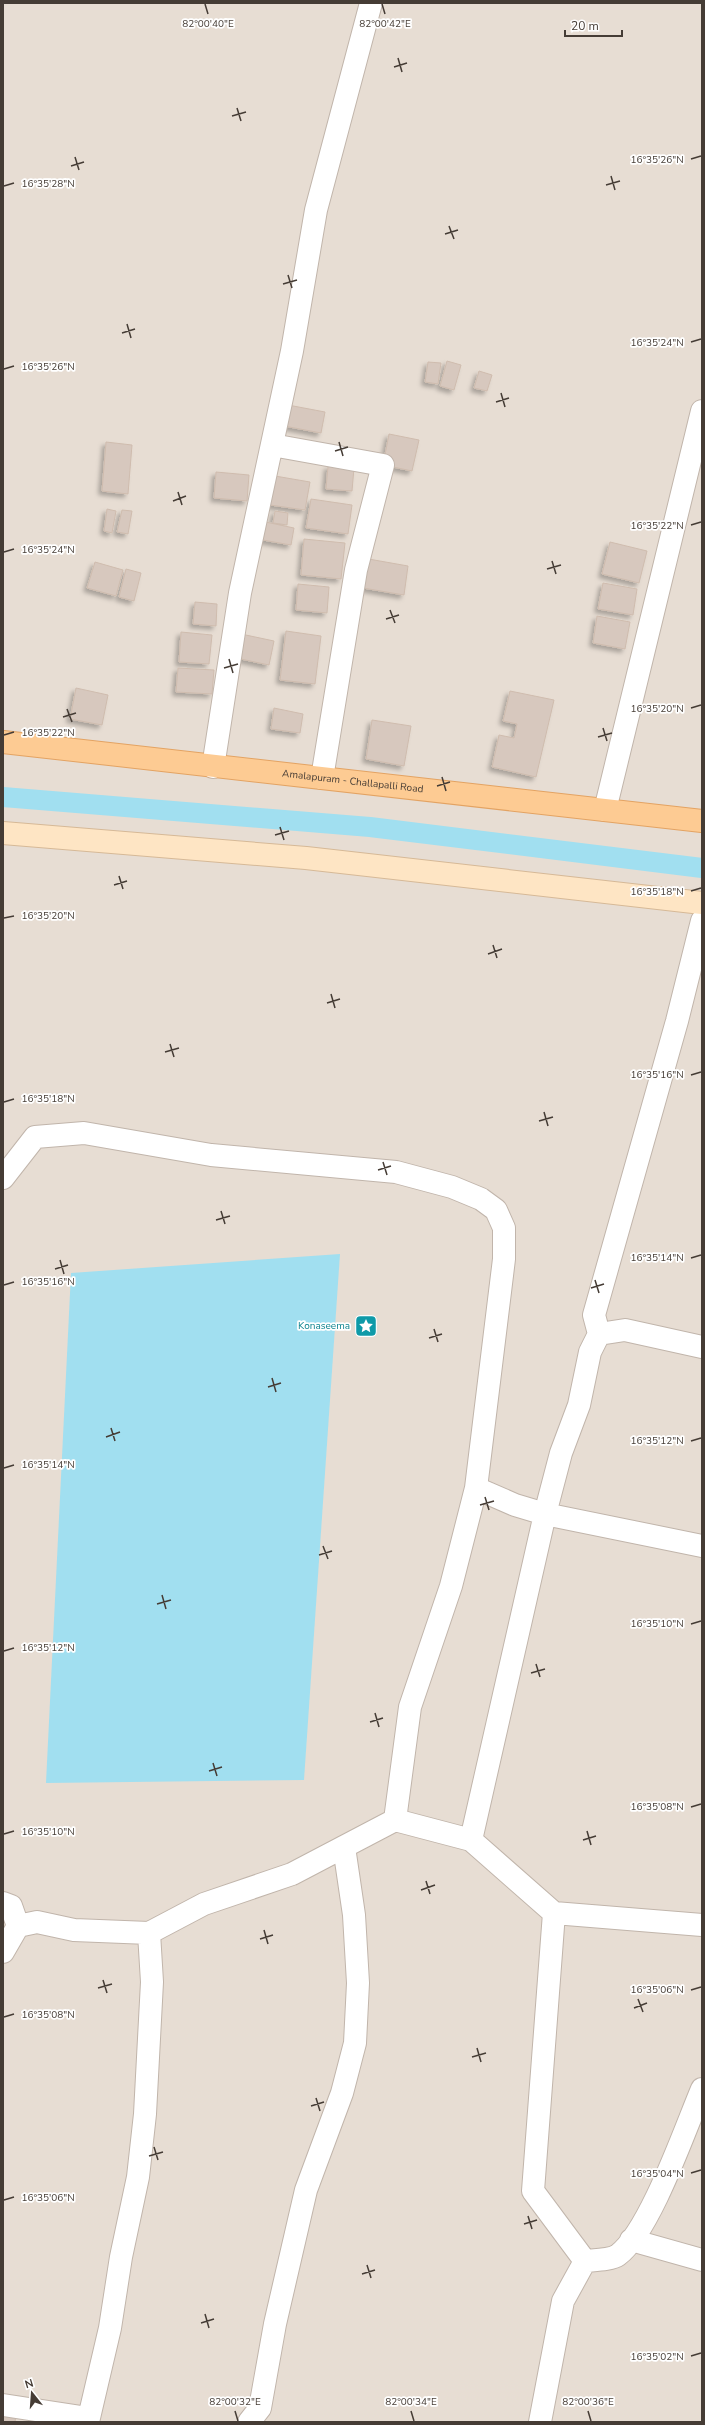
<svg xmlns="http://www.w3.org/2000/svg" width="705" height="2425" font-family="'Nunito Sans',sans-serif">
	<defs>
		<filter id="shadow"><feDropShadow dx="-3.5" dy="3.5" stdDeviation="2" flood-color="#0004"/></filter>
	</defs>
	<rect width="100%" height="100%" fill="#f3ece5"/>
	<!-- residential -->
	<path fill="#e7ddd3" d="M 3,3 L 702,3 L 702,2422 L 3,2422 Z"/>
	<!-- water -->
	<path fill="#a1dff0" d="M 340,1254 L 304,1780 L 46,1783 L 71,1273 Z"/>
	<g fill="none" stroke-linecap="round" stroke-linejoin="round">
		<!-- canal -->
		<path stroke="#a1dff0" stroke-width="20" d="M 3,797 L 370,827 L 702,868"/>
	</g>
	<!-- building -->
	<path fill="#d7c8be" stroke="#cfbcae" filter="url(#shadow)" d="M 447,361 L 461,365 L 454,390 L 440,386 Z
		M 428,362 L 441,363 L 438,384 L 425,382 Z
		M 479,371 L 492,375 L 487,391 L 474,388 Z
		M 288,405 L 325,412 L 321,433 L 284,426 Z
		M 389,434 L 419,440 L 412,471 L 383,465 Z
		M 106,442 L 132,445 L 128,494 L 102,491 Z
		M 328,466 L 354,468 L 352,491 L 326,489 Z
		M 216,472 L 249,475 L 247,501 L 214,498 Z
		M 275,476 L 310,482 L 305,510 L 270,505 Z
		M 311,499 L 352,505 L 348,534 L 306,528 Z
		M 107,509 L 116,511 L 112,533 L 104,531 Z
		M 122,510 L 132,511 L 128,534 L 117,532 Z
		M 275,511 L 288,513 L 287,525 L 273,523 Z
		M 261,521 L 294,528 L 291,545 L 257,539 Z
		M 304,539 L 345,543 L 341,579 L 301,575 Z
		M 610,542 L 647,551 L 639,583 L 602,574 Z
		M 363,558 L 408,566 L 404,595 L 357,587 Z
		M 95,562 L 123,570 L 116,596 L 87,588 Z
		M 126,569 L 141,573 L 134,601 L 119,597 Z
		M 603,583 L 637,589 L 633,615 L 598,609 Z
		M 298,584 L 329,587 L 327,613 L 296,610 Z
		M 195,602 L 217,604 L 216,626 L 193,624 Z
		M 597,616 L 630,622 L 625,649 L 593,643 Z
		M 286,631 L 321,636 L 315,684 L 280,680 Z
		M 181,632 L 212,635 L 209,664 L 179,662 Z
		M 241,634 L 274,641 L 269,665 L 236,658 Z
		M 178,668 L 214,670 L 212,694 L 176,692 Z
		M 76,688 L 108,695 L 102,725 L 70,719 Z
		M 510,691 L 554,700 L 536,777 L 492,767 L 499,735 L 514,738 L 517,724 L 503,721 Z
		M 274,708 L 303,714 L 300,733 L 271,729 Z
		M 372,720 L 411,726 L 404,766 L 366,759 Z
		M 3,2414 L 16,2415 L 15,2422 L 3,2422 Z"/>
	<g fill="none" stroke-linecap="round" stroke-linejoin="round">
		<!-- street casing -->
		<g stroke="#c1b5ab" stroke-width="24">
			<path id="street" d="M 272,445 L 383,465 L 356,570 L 322,778
				M 213,767 L 240,593 L 292,351 L 316,210 L 371,3
				M 605,810 L 702,411
				M 3,1178 L 35,1137 L 84,1133 L 211,1155 L 396,1172 L 452,1187 L 481,1199 L 496,1210 L 504,1228 L 504,1259 L 476,1488 L 451,1586 L 410,1707 L 395,1820
				M 599,1334 L 594,1315 L 677,1021 L 702,921
				M 476,1488 L 515,1505 L 545,1514 L 561,1453 L 579,1405 L 590,1352 L 599,1334 L 625,1330 L 702,1347
				M 471,1840 L 545,1514 L 702,1546
				M 3,1903 L 11,1906 L 18,1926 L 37,1922 L 74,1930 L 149,1933 L 204,1904 L 292,1874 L 395,1820 L 471,1840 L 554,1913 L 702,1925
				M 554,1913 L 533,2191 L 585,2261
				M 3,1952 L 18,1926
				M 631,2240 L 702,2260
				M 3,2405 L 88,2418
				M 88,2422 L 110,2328 L 121,2257 L 138,2177 L 145,2114 L 152,1982 L 149,1933
				M 249,2422 L 260,2408 L 275,2324 L 306,2190 L 342,2093 L 355,2043 L 358,1983 L 354,1915 L 344,1847
				M 540,2422 L 563,2301 L 585,2261 C 594,2260 611,2260 618,2255 C 650,2231 685,2129 702,2089"/>
		</g>
		<!-- secondary casing -->
		<g stroke="#d6b997" stroke-width="24">
			<path id="secondary" d="M 3,833 L 306,858 L 702,903"/>
		</g>
		<!-- primary casing -->
		<g stroke="#e3a363" stroke-width="24">
			<g id="primary">
				<path id="s1" d="M 3,742 L 702,821"/>
			</g>
		</g>
		<!-- street -->
		<use href="#street" stroke="#fff" stroke-width="22"/>
		<!-- secondary -->
		<use href="#secondary" stroke="#fee5c4" stroke-width="22"/>
		<!-- primary -->
		<use href="#primary" stroke="#fdcb93" stroke-width="22"/>
	</g>
	<!-- ticks -->
	<path fill="none" stroke="#453c35" stroke-width="1.5" d="M 205,4 L 208,14M 382,4 L 385,14M 398,58 L 402,72M 394,67 L 407,63M 237,108 L 241,121M 232,116 L 246,112M 75,157 L 79,170M 691,159 L 701,156M 71,166 L 84,162M 611,176 L 615,190M 606,185 L 620,181M 4,186 L 14,183M 449,226 L 454,239M 445,234 L 458,230M 288,275 L 292,288M 283,284 L 297,280M 127,324 L 131,338M 122,333 L 135,329M 691,342 L 701,339M 4,369 L 14,366M 501,393 L 505,407M 496,402 L 509,398M 339,442 L 343,456M 335,451 L 348,447M 178,492 L 182,505M 173,501 L 186,496M 691,525 L 701,522M 4,552 L 14,549M 552,561 L 556,574M 547,569 L 561,565M 390,610 L 395,623M 386,619 L 399,615M 229,659 L 233,673M 224,668 L 238,664M 691,708 L 701,705M 67,709 L 72,722M 63,717 L 76,713M 603,728 L 607,741M 4,735 L 14,732M 598,737 L 612,733M 442,777 L 446,791M 437,786 L 450,782M 280,827 L 284,840M 275,835 L 289,831M 119,876 L 123,889M 114,885 L 127,881M 691,891 L 701,888M 4,918 L 14,916M 493,945 L 497,958M 488,954 L 502,949M 331,994 L 335,1008M 327,1003 L 340,999M 170,1044 L 174,1057M 165,1052 L 179,1048M 691,1075 L 701,1072M 4,1102 L 14,1099M 544,1112 L 548,1126M 539,1121 L 553,1117M 383,1162 L 387,1175M 378,1170 L 391,1166M 221,1211 L 225,1224M 216,1220 L 230,1216M 691,1258 L 701,1255M 60,1260 L 64,1274M 55,1269 L 68,1265M 595,1280 L 599,1293M 4,1285 L 14,1282M 591,1288 L 604,1284M 434,1329 L 438,1342M 429,1338 L 442,1334M 272,1378 L 276,1392M 268,1387 L 281,1383M 111,1428 L 115,1441M 106,1437 L 120,1432M 691,1441 L 701,1438M 4,1468 L 14,1465M 485,1497 L 489,1510M 480,1505 L 494,1501M 323,1546 L 328,1559M 319,1555 L 332,1551M 162,1595 L 166,1609M 157,1604 L 171,1600M 691,1624 L 701,1621M 4,1651 L 14,1648M 536,1664 L 540,1677M 531,1673 L 545,1669M 375,1713 L 379,1727M 370,1722 L 383,1718M 213,1763 L 217,1776M 209,1771 L 222,1767M 691,1807 L 701,1804M 587,1831 L 591,1845M 4,1834 L 14,1831M 583,1840 L 596,1836M 426,1881 L 430,1894M 421,1890 L 435,1885M 264,1930 L 268,1944M 260,1939 L 273,1935M 103,1980 L 107,1993M 98,1988 L 112,1984M 691,1990 L 701,1987M 638,1999 L 643,2012M 634,2008 L 647,2003M 4,2017 L 14,2014M 477,2048 L 481,2062M 472,2057 L 486,2053M 316,2098 L 320,2111M 311,2106 L 324,2102M 154,2147 L 158,2160M 149,2156 L 163,2152M 691,2173 L 701,2170M 4,2200 L 14,2197M 528,2216 L 532,2229M 524,2224 L 537,2220M 367,2265 L 371,2278M 362,2274 L 375,2270M 205,2314 L 209,2328M 201,2323 L 214,2319M 691,2356 L 701,2353M 235,2411 L 238,2421M 411,2411 L 414,2421M 588,2411 L 591,2421"/>
	<!-- icons -->
	<defs>
		<g id="sight-square" transform="scale(1.15)"><rect x="-9" y="-9" width="18" height="18" rx="4" fill="#0f9aa8" stroke="#fff"/><path d="M0-6L1.8-2.2L6-1.7L2.9 1.2L3.7 5.4L0 3.3L-3.7 5.4L-2.9 1.2L-6-1.7L-1.8-2.2Z" fill="#fff"/></g>
	</defs>
	<g fill-rule="evenodd">
		<use href="#sight-square" x="366" y="1326"/>
	</g>
	<g text-anchor="middle" dominant-baseline="central" stroke-width="3.5" stroke-linejoin="round" paint-order="stroke">
		<!-- street labels -->
		<g font-size="10" fill="#453c35" stroke="#fff">
			<text stroke="none"><textPath href="#s1" startOffset="352">Amalapuram - Challapalli Road</textPath></text>
		</g>
		<!-- culture labels -->
		<g font-size="10" fill="#0d838f" stroke="#fff" text-anchor="end">
			<text x="350" y="1326">Konaseema</text>
		</g>
	</g>
	<g font-size="10" text-anchor="middle" fill="#453c35" stroke="#fff" stroke-width="3.5" stroke-linejoin="round" paint-order="stroke">
		<text x="208" y="27">82°00'40"E</text>
		<text x="385" y="27">82°00'42"E</text>
		<text x="657" y="163">16°35'26"N</text>
		<text x="48" y="187">16°35'28"N</text>
		<text x="657" y="346">16°35'24"N</text>
		<text x="48" y="370">16°35'26"N</text>
		<text x="657" y="529">16°35'22"N</text>
		<text x="48" y="553">16°35'24"N</text>
		<text x="657" y="712">16°35'20"N</text>
		<text x="48" y="736">16°35'22"N</text>
		<text x="657" y="895">16°35'18"N</text>
		<text x="48" y="919">16°35'20"N</text>
		<text x="657" y="1078">16°35'16"N</text>
		<text x="48" y="1102">16°35'18"N</text>
		<text x="657" y="1261">16°35'14"N</text>
		<text x="48" y="1285">16°35'16"N</text>
		<text x="657" y="1444">16°35'12"N</text>
		<text x="48" y="1468">16°35'14"N</text>
		<text x="657" y="1627">16°35'10"N</text>
		<text x="48" y="1651">16°35'12"N</text>
		<text x="657" y="1810">16°35'08"N</text>
		<text x="48" y="1835">16°35'10"N</text>
		<text x="657" y="1993">16°35'06"N</text>
		<text x="48" y="2018">16°35'08"N</text>
		<text x="657" y="2177">16°35'04"N</text>
		<text x="48" y="2201">16°35'06"N</text>
		<text x="657" y="2360">16°35'02"N</text>
		<text x="235" y="2405">82°00'32"E</text>
		<text x="411" y="2405">82°00'34"E</text>
		<text x="588" y="2405">82°00'36"E</text>
	</g>
	<!-- border -->
	<rect width="705" height="2425" fill="none" stroke="#453c35" stroke-width="8"/>
	<!-- north arrow -->
	<g transform="translate(32 2393) rotate(343)" stroke="#ffffff" stroke-width="3" paint-order="stroke">
	<path d="M0-3L7 15L0 10L-7 15Z" fill="#453c35"/>
	<text y="-6" font-size="11" font-weight="bold" text-anchor="middle" fill="#453c35">N</text>
	</g>
	<!-- scale -->
	<path d="M565 30v6h57v-6" fill="none" stroke="#453c35" stroke-width="2"/>
	<text x="571" y="30" font-size="12" fill="#453c35" stroke="#ffffff" stroke-width="3" paint-order="stroke">20 m</text>
</svg>
